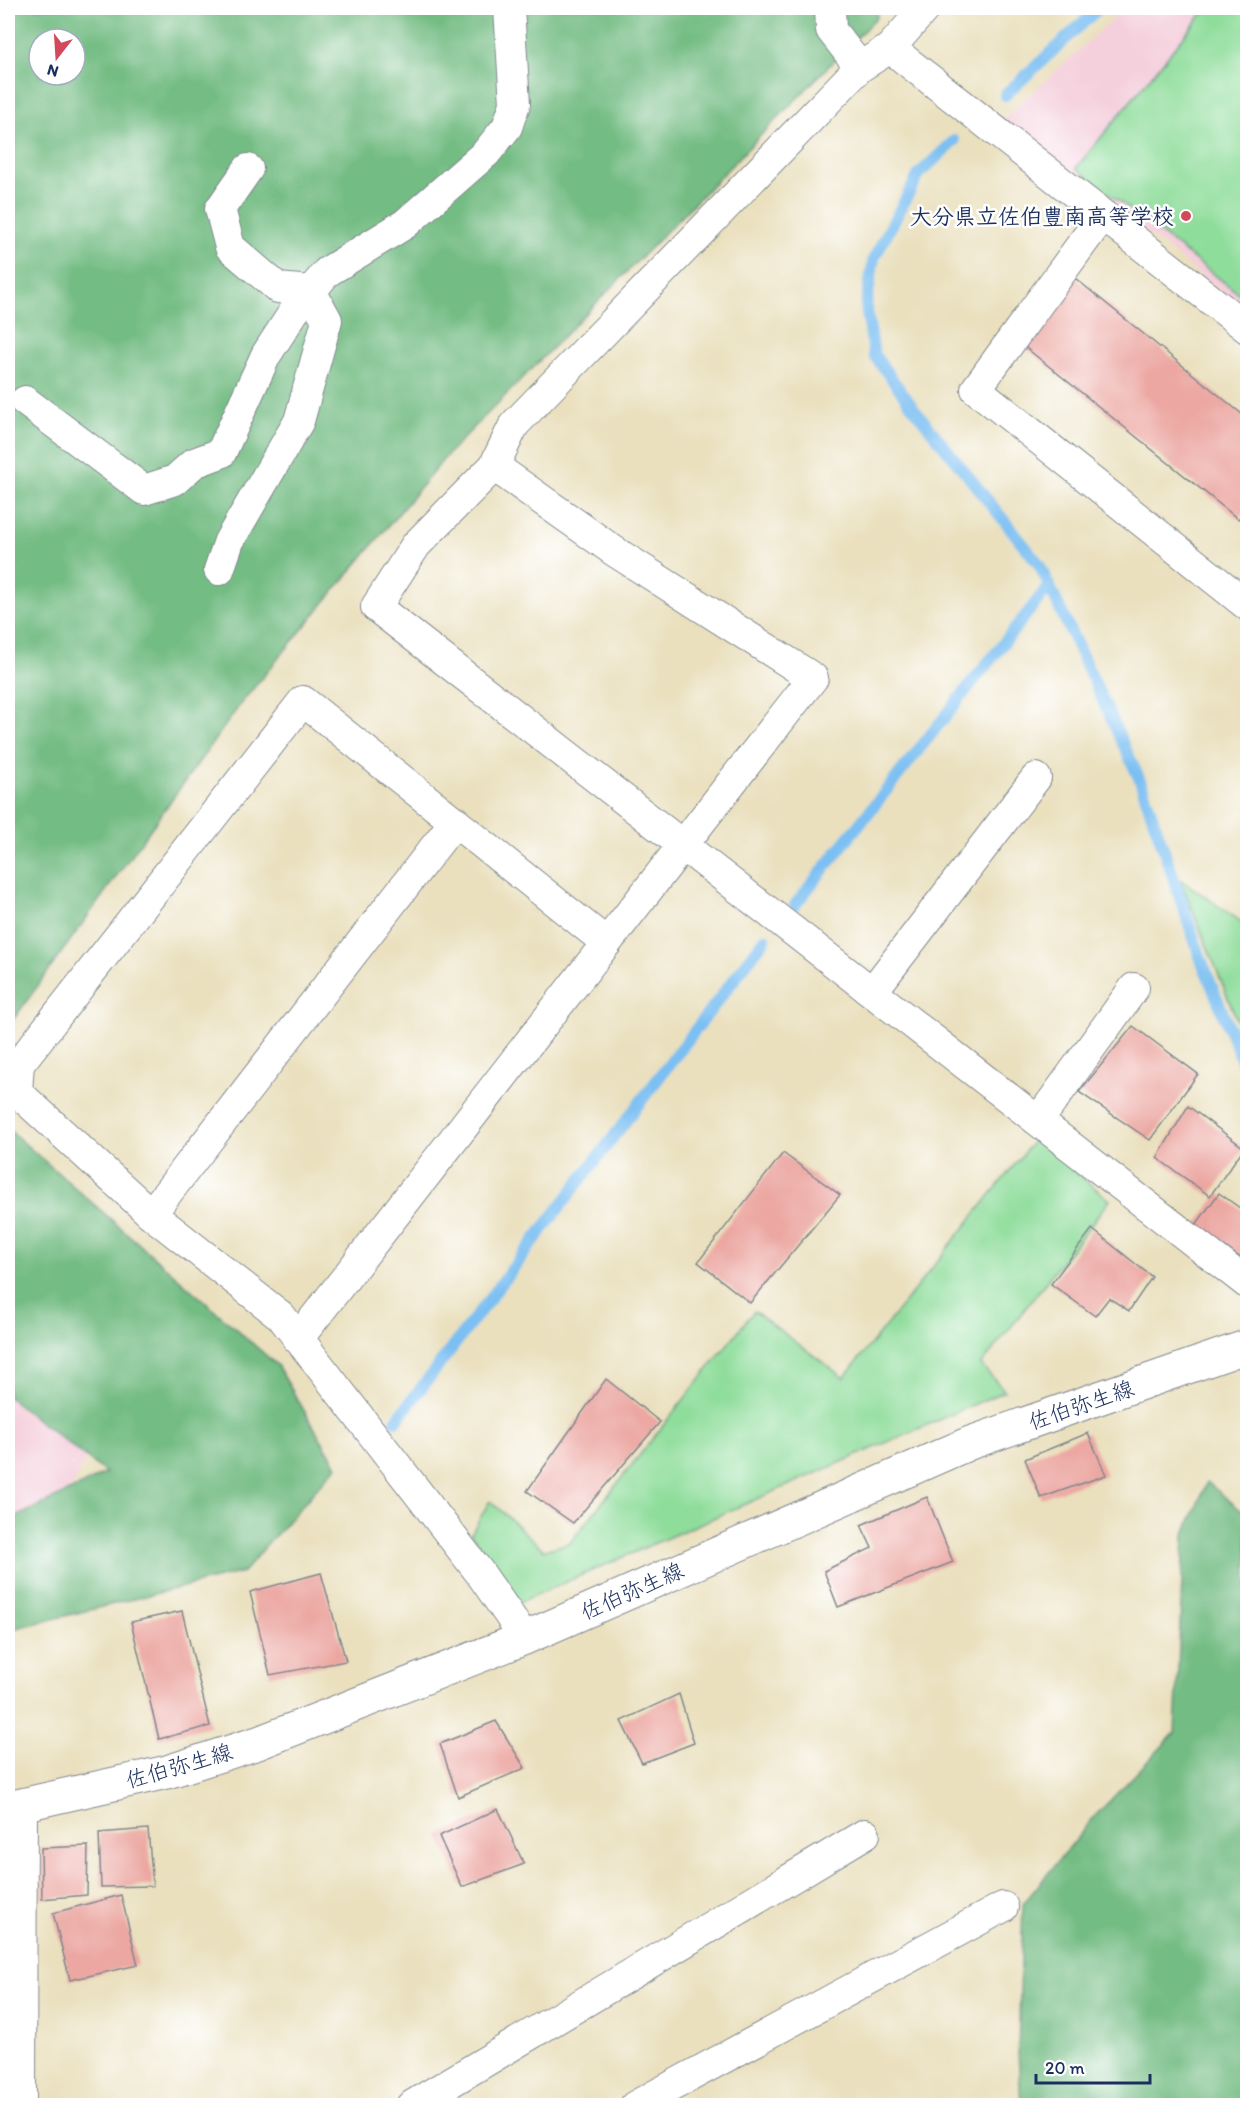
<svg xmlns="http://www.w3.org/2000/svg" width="1255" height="2113" font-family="Itim,'Klee One',sans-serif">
	<rect width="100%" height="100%" fill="#fff"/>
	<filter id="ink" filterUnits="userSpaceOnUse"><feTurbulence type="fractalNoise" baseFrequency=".0167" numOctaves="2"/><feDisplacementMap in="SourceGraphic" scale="12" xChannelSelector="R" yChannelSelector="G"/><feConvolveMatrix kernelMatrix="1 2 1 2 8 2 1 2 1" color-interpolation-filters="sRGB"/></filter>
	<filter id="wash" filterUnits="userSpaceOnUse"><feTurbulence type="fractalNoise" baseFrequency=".008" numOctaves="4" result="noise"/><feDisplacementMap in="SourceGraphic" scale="24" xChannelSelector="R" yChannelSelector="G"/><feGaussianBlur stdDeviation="1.35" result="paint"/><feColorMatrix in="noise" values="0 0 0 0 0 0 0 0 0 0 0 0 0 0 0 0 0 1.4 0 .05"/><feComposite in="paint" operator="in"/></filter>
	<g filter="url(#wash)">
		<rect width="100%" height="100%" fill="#eae0be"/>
		<!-- built -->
		<path fill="#f4cfdc" d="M 1125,8 L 1247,8 L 1247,312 L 1003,119 Z
			M 8,1328 L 93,1445 L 8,1612 Z"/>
		<!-- green -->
		<path fill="#8fdd9b" stroke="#55867c" stroke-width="1.5" d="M 1207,8 L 1247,8 L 1247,300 L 1076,168 Z
			M 1180,879 L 1247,926 L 1247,1045 Z
			M 1035,1139 L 1110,1200 L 981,1365 L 1005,1391 L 520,1602 L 471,1534 L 490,1501 L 544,1550 L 570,1543 L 754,1311 L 844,1378 Z"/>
		<!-- forest -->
		<path fill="#73bc83" stroke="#477670" stroke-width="1.5" fill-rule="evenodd" d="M 8,8 L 876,8 L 877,17 L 448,454 L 242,702 L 8,1027 ZM 39,39 L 75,39 L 75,75 L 39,75 Z
			M 8,1129 L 277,1365 L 337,1466 L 243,1572 L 8,1630 L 8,1521 L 106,1473 L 8,1397 Z
			M 1207,1482 L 1247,1515 L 1247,2105 L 1021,2105 L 1018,2052 L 1023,1904 L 1095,1816 L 1175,1733 L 1184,1536 Z"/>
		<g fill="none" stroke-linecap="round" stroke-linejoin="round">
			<!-- stream -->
			<path stroke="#7bbff2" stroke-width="12" d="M 1005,95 L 1099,8
				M 954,141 L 919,174 L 874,258 L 866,305 L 874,355 L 915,410 L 1039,564 L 1140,780 L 1201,959 L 1248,1075
				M 795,905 L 1049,586
				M 396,1421 L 765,939"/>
		</g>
		<g id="blocks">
			<!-- building -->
			<path fill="#eca7a2" d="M 1075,278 L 1248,419 L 1248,508 L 1238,519 L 1020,343 Z
				M 1133,1026 L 1198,1074 L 1150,1140 L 1079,1092 Z
				M 1188,1106 L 1244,1148 L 1210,1196 L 1157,1158 Z
				M 783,1153 L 840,1195 L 750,1303 L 698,1262 Z
				M 1219,1193 L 1248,1214 L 1248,1263 L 1195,1226 Z
				M 1092,1229 L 1152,1277 L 1129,1311 L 1109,1298 L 1095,1316 L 1051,1284 Z
				M 606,1379 L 660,1422 L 573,1523 L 527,1491 Z
				M 1088,1433 L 1106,1475 L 1041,1498 L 1025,1459 Z
				M 927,1497 L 953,1562 L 838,1607 L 824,1571 L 872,1548 L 861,1525 Z
				M 321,1573 L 346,1661 L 270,1675 L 250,1592 Z
				M 182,1611 L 210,1726 L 159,1739 L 131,1622 Z
				M 679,1694 L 694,1743 L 642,1763 L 621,1721 Z
				M 496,1721 L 525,1768 L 458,1797 L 440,1744 Z
				M 498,1809 L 524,1864 L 462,1887 L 439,1836 Z
				M 148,1829 L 153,1886 L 101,1887 L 99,1833 Z
				M 88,1846 L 87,1895 L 42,1899 L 41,1848 Z
				M 121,1895 L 138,1965 L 70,1980 L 53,1913 Z"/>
		</g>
	</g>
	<g filter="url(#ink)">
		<use href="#blocks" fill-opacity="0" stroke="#82888e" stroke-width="1.5"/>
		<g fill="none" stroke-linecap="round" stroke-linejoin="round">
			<!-- minor casing -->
			<g stroke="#82888e" stroke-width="32">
				<path id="minor" d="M 830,8 L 831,30 L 860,67
					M 925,8 L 890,48 L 860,67 L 514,425 L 494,466 L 416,545 L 376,607 L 1248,1284
					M 890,48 L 1248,329
					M 1103,215 L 976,389 L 1248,606
					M 25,401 L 144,490 L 175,480 L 194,463 L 221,453 L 266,355 L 295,310 L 327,272 L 405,224 L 486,153 L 507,127 L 515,104 L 509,8
					M 219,570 L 229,541 L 299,421 L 327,320 L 311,291 L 278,288 L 230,247 L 220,209 L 248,169
					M 872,992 L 1036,778
					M 1038,1121 L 1134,988
					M 151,1214 L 455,821
					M 298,1339 L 813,678 L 614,551 L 494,466
					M 525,1638 L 480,1573 L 281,1316 L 151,1214 L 17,1092 L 19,1064 L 303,701 L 607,943
					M 21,2106 L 22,1805
					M 411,2106 L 865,1834
					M 635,2106 L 1003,1907"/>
			</g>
			<!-- secondary casing -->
			<g stroke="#82888e" stroke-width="35">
				<path id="secondary" d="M 8,1808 L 167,1772 L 258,1743 L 525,1638 L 970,1443 L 1248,1346"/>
			</g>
			<!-- minor -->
			<use href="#minor" stroke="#fff" stroke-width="30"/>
			<!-- secondary -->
			<use href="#secondary" stroke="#fff" stroke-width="33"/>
		</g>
	</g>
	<!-- markers -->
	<circle fill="#d1495b" stroke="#fff" stroke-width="2" cx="1186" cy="216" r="6"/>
	<g text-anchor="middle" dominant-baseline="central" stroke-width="5" stroke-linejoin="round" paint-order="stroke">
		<!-- poi labels -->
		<g font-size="22" font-weight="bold" fill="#1b2f5e" stroke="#fff" text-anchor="end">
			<text x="1174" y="216">大分県立佐伯豊南高等学校</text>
		</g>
		<!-- street labels -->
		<g font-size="22" fill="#1b2f5e" stroke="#fff">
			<text transform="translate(1081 1405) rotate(-19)">佐伯弥生線</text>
			<text transform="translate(632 1591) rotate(-24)">佐伯弥生線</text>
			<text transform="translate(179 1766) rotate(-16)">佐伯弥生線</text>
		</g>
	</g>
	<!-- margin -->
	<rect width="1255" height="2113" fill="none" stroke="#fff" stroke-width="30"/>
	<!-- north arrow -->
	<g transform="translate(57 57) rotate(197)"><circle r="28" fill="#ffffff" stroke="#a4acbf" stroke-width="1.5"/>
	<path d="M0-4.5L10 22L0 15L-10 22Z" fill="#d1495b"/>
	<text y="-9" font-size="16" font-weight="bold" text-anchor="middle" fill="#1b2f5e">N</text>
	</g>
	<!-- scale -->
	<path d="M1036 2074v9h114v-9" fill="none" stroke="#1b2f5e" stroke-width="3"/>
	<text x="1045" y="2074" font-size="18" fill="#1b2f5e" stroke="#ffffff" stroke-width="4.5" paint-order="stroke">20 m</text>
</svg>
